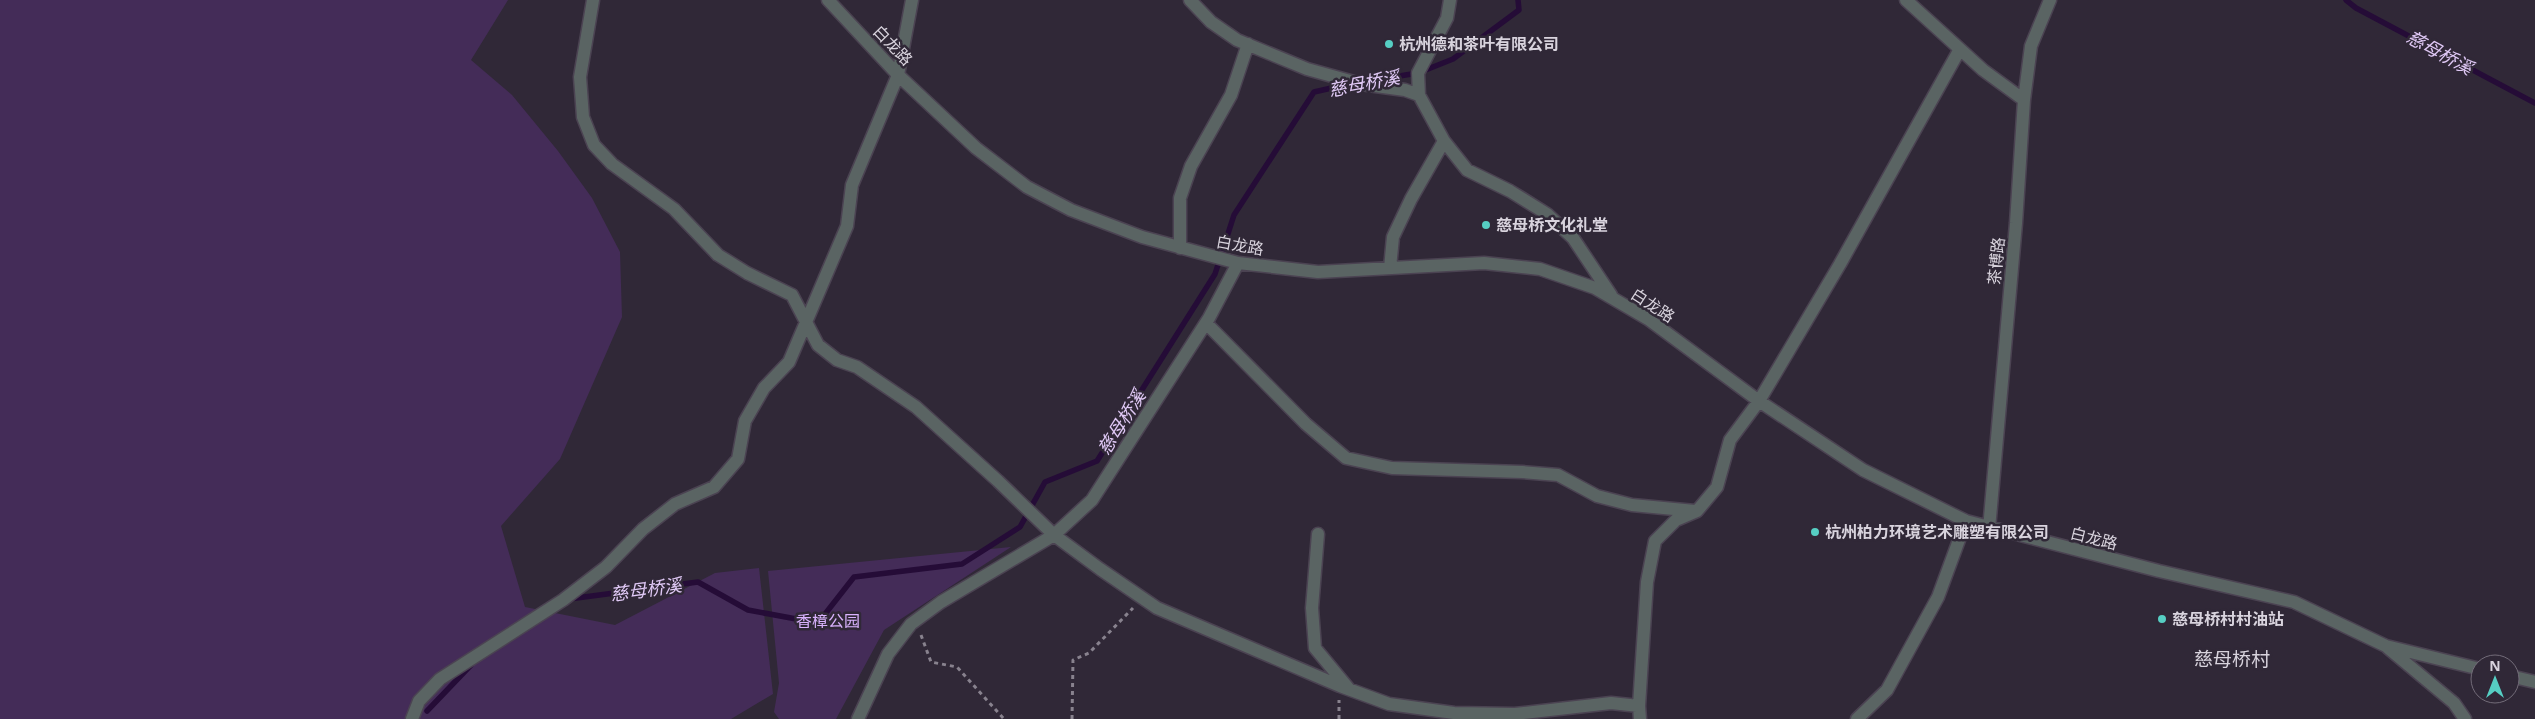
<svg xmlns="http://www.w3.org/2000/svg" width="2535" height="719" font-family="'Noto Sans','Noto Sans SC',sans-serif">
	<rect width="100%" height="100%" fill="#302837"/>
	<!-- green -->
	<path fill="#442c58" d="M 0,0 L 508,0 L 471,60 L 512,95 L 558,151 L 592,198 L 620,252 L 622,317 L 560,459 L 501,526 L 525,607 L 615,625 L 715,573 L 759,568 L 773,694 L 731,719 L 0,719 Z
		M 1011,547 L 884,630 L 836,719 L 779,719 L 774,712 L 779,683 L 768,571 Z"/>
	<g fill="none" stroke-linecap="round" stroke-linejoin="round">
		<!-- stream -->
		<path stroke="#250c37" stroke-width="5.5" d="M 2346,0 L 2356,8 L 2535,103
			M 1368,81 L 1418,73 L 1453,59 L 1519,10 L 1518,0
			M 569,599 L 698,582 L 748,610 L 818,623 L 854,577 L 962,564 L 1020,527 L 1045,482 L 1097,461 L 1215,274 L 1234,215 L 1314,92 L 1349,84
			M 427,711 L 471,665"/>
		<!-- minor casing -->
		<g stroke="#4b4352" stroke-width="15">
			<path id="minor" d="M 593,0 L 580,77 L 583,117 L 594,145 L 612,164 L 674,209 L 718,255 L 747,273 L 792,295 L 818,345 L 837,360 L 857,367 L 916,407 L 998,481 L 1054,535 L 1100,569 L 1157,608 L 1340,686 L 1389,704 L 1454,713 L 1515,714 L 1611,703 L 1639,706
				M 828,0 L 898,75 L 976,148 L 1027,187 L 1071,210 L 1142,237 L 1238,263 L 1318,272 L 1484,263 L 1540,269 L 1595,288 L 1648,319 L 1759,401 L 1863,470 L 1966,521 L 2159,571 L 2294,602 L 2386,646 L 2480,669
				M 1190,0 L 1211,22 L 1237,40 L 1307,69 L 1361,84 L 1405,90 L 1419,95 L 1444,141 L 1467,170 L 1510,191 L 1547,214 L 1573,238 L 1611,295
				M 1906,0 L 1983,70 L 2024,100
				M 1419,95 L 1418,73 L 1447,18 L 1450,0
				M 1180,248 L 1180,198 L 1191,166 L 1231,95 L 1248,44
				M 1390,268 L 1393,237 L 1411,199 L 1444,141
				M 1206,323 L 1306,424 L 1346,458 L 1392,468 L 1522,472 L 1558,475 L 1597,496 L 1632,505 L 1695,511
				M 1989,529 L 2016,223 L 2024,100 L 2031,46 L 2050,0
				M 1318,534 L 1312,608 L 1315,648 L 1349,689
				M 2388,648 L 2454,703 L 2465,719
				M 2510,676 L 2535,682
				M 412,719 L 419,701 L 440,679 L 563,600 L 606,567 L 643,529 L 675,504 L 714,487 L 738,459 L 745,421 L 764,388 L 789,362 L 847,226 L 852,185 L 898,75 L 912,0
				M 858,719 L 888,654 L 911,624 L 941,602 L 1054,535 L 1092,500 L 1209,318 L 1238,263
				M 1640,719 L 1639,706 L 1647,582 L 1655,541 L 1676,520 L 1697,511 L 1717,487 L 1730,440 L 1759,401 L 1840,264 L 1960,49
				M 1857,719 L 1887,690 L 1938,597 L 1966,521"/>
		</g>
		<!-- path -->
		<path stroke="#88828e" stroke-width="3" stroke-dasharray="4 4" stroke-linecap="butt" d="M 921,635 L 931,662 L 957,667 L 1004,719
			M 1072,719 L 1073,660 L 1089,653 L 1133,608
			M 1339,719 L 1339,700"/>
		<!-- minor -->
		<use href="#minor" stroke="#5a6463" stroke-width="12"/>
	</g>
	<!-- markers -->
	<g fill="#56cec3" stroke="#302837" stroke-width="2">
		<circle cx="1389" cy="44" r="5"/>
		<circle cx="1486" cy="225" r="5"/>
		<circle cx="1815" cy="532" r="5"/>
		<circle cx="2162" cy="619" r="5"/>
	</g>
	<g text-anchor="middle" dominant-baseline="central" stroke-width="5" stroke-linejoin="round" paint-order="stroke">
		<!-- poi labels -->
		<g font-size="16" font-weight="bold" fill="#d8d3dd" stroke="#302837" text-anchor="start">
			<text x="1399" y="44">杭州德和茶叶有限公司</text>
			<text x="1496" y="225">慈母桥文化礼堂</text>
			<text x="1825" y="532">杭州柏力环境艺术雕塑有限公司</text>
			<text x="2172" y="619">慈母桥村村油站</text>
		</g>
		<!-- street labels -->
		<g font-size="16" fill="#d8d3dd" stroke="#302837">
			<text transform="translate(893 45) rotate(46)">白龙路</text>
			<text transform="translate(1240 245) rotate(10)">白龙路</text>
			<text transform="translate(1996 261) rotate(-84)">茶博路</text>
			<text transform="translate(1653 305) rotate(33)">白龙路</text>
			<text transform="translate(2094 538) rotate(14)">白龙路</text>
		</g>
		<!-- park labels -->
		<g font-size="16" fill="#d9b2fd" stroke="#302837">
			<text x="828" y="621">香樟公园</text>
		</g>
		<!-- water labels -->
		<g font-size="18" font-style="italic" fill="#e0c9f6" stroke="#302837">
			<text transform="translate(2440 52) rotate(28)">慈母桥溪</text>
			<text transform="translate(1364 83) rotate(-11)">慈母桥溪</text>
			<text transform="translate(1121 422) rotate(-58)">慈母桥溪</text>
			<text transform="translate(646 589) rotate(-8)">慈母桥溪</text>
		</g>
		<!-- quarter labels -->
		<g font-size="19" fill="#d8d3dd" stroke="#302837">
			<text x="2232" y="659">慈母桥村</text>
		</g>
	</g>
	<!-- north arrow -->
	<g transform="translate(2495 679)"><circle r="24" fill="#302837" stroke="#736c79"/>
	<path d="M0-4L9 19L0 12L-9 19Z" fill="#56cec3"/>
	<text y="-8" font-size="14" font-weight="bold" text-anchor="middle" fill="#d8d3dd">N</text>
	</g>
</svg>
